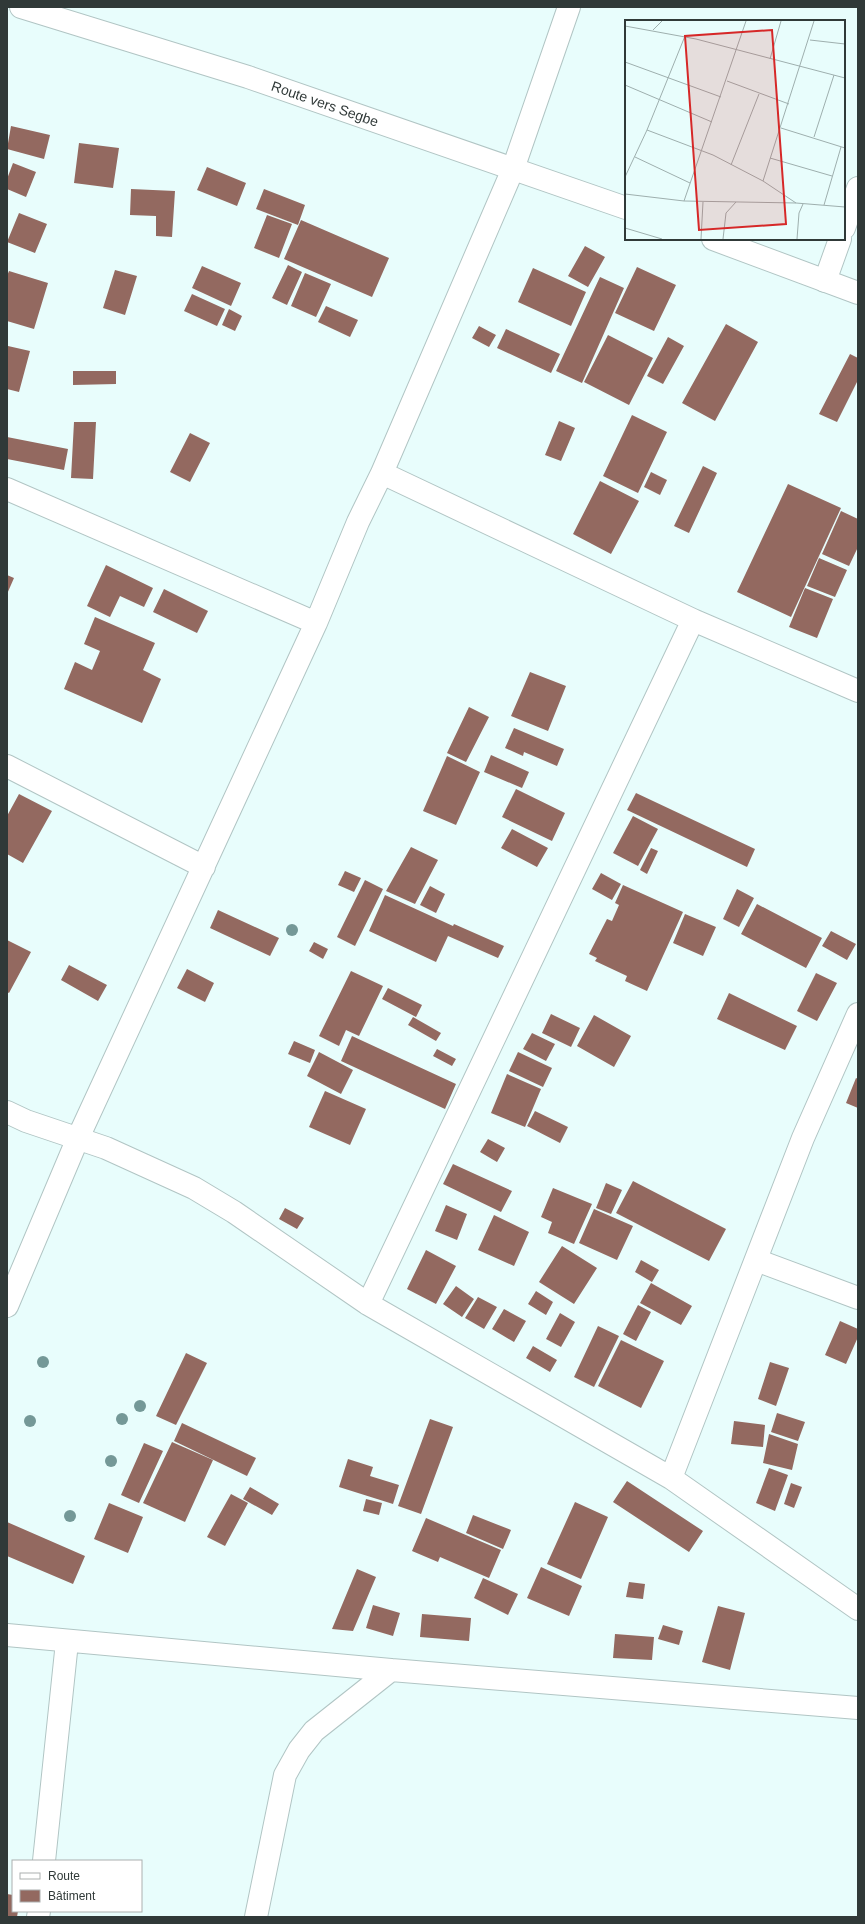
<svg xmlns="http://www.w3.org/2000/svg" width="865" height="1924" font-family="Arial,sans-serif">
	<rect width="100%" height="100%" fill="#e8fdfc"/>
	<!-- building -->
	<path fill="#936960" d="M 11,126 L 50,135 L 44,159 L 7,149 Z
		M 79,143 L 119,148 L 113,188 L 74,183 Z
		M 13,163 L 36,172 L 26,197 L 7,189 L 7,179 Z
		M 207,167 L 246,183 L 237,206 L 197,190 Z
		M 131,189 L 175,191 L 172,237 L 156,236 L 156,216 L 130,215 Z
		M 264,189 L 305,205 L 298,225 L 256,209 Z
		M 19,213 L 47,224 L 35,253 L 7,242 Z
		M 267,215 L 292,224 L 279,258 L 254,248 Z
		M 301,220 L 389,258 L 372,297 L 284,259 Z
		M 585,246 L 605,257 L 588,287 L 568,276 Z
		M 288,265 L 302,272 L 287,305 L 272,298 Z
		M 202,266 L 241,283 L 231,306 L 192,288 Z
		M 637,267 L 676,285 L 654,331 L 615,313 Z
		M 533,268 L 586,292 L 571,326 L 518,302 Z
		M 115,270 L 137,276 L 125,315 L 103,308 Z
		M 9,271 L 48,283 L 34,329 L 7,321 L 7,276 Z
		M 305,273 L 331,284 L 316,317 L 291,306 Z
		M 600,277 L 624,288 L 582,383 L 556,371 Z
		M 192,294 L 225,309 L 217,326 L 184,311 Z
		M 326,306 L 358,320 L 350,337 L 318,322 Z
		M 229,309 L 242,316 L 235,331 L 222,325 Z
		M 726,324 L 758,342 L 715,421 L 682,403 Z
		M 479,326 L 496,335 L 489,347 L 472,338 Z
		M 506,329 L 560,354 L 551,373 L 497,348 Z
		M 608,335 L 653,358 L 629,405 L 584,382 Z
		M 668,337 L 684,346 L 663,384 L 647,376 Z
		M 8,346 L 30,351 L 19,392 L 7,389 Z
		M 850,354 L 858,358 L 858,380 L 837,422 L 819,414 Z
		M 73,371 L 116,371 L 116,384 L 73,385 Z
		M 632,415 L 667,432 L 638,493 L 603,476 Z
		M 559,421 L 575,428 L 561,461 L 545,455 Z
		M 74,422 L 96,422 L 93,479 L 71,478 Z
		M 190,433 L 210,443 L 190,482 L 170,472 Z
		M 7,437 L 68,449 L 64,470 L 7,459 Z
		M 703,466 L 717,473 L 689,533 L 674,526 Z
		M 651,472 L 667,480 L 660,495 L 644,487 Z
		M 600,481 L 639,501 L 611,554 L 573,534 Z
		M 788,484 L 841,508 L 791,617 L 737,592 Z
		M 841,511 L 858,519 L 858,547 L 849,566 L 822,554 Z
		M 819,558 L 847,570 L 835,597 L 807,586 Z
		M 106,565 L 153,588 L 144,607 L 120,596 L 110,617 L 87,606 Z
		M 7,575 L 14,578 L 7,594 Z
		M 805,588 L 833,599 L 817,638 L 789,627 Z
		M 164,589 L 208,611 L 197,633 L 153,612 Z
		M 95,617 L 155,643 L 143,670 L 161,679 L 142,723 L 64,689 L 75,662 L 92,670 L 100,651 L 84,644 Z
		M 530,672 L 566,686 L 548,731 L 511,716 Z
		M 469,707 L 489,717 L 466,762 L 447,753 Z
		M 514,728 L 564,749 L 557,766 L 524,752 L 523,756 L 505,748 Z
		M 491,755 L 529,772 L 522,788 L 484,772 Z
		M 447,756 L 480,772 L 456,825 L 423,811 Z
		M 516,789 L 565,813 L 552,841 L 502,817 Z
		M 636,793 L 755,849 L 747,867 L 627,810 Z
		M 19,794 L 52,811 L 23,863 L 7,854 L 7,816 Z
		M 633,816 L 658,829 L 638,866 L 613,853 Z
		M 512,829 L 548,848 L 537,867 L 501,848 Z
		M 411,847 L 438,860 L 415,904 L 386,891 Z
		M 651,848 L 658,851 L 647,874 L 640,870 Z
		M 345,871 L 361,878 L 354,892 L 338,885 Z
		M 601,873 L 621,884 L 612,900 L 592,889 Z
		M 365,880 L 383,889 L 355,946 L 337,937 Z
		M 623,885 L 683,912 L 647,991 L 625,981 L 627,976 L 595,961 L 597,958 L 589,954 L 607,919 L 612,921 L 619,905 L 615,903 Z
		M 430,886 L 445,894 L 436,913 L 420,905 Z
		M 737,889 L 754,898 L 739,927 L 723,919 Z
		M 385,895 L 453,926 L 454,924 L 504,946 L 498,958 L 448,936 L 436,962 L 369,931 Z
		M 757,904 L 822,938 L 806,968 L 741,934 Z
		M 218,910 L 279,938 L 270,956 L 210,928 Z
		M 685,914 L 716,927 L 703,956 L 673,943 Z
		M 831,931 L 856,944 L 847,960 L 822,946 Z
		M 7,940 L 31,952 L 9,993 L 7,992 Z
		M 314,942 L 328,949 L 323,959 L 309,951 Z
		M 69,965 L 107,985 L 98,1001 L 61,980 Z
		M 187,969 L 214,983 L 205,1002 L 177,988 Z
		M 351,971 L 383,986 L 359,1036 L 346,1030 L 339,1046 L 319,1036 Z
		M 816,973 L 837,983 L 817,1021 L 797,1011 Z
		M 388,988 L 422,1005 L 416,1017 L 382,999 Z
		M 729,993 L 797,1026 L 785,1050 L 717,1019 Z
		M 551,1014 L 580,1028 L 571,1047 L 542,1033 Z
		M 594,1015 L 631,1036 L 614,1067 L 577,1046 Z
		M 413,1017 L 441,1033 L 436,1041 L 408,1025 Z
		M 532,1033 L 555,1044 L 546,1061 L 523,1049 Z
		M 352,1036 L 456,1084 L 445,1109 L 341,1061 Z
		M 294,1041 L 315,1050 L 310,1063 L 288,1054 Z
		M 437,1049 L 456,1059 L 452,1066 L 433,1056 Z
		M 319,1052 L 353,1070 L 341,1094 L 307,1076 Z
		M 518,1052 L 552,1068 L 543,1087 L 509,1071 Z
		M 507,1074 L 541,1089 L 525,1127 L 491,1113 Z
		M 856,1078 L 858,1079 L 858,1108 L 846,1103 Z
		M 325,1091 L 366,1109 L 350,1145 L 309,1127 Z
		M 535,1111 L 568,1127 L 560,1143 L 527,1126 Z
		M 488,1139 L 505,1148 L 497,1162 L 480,1152 Z
		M 453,1164 L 512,1191 L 501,1212 L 443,1184 Z
		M 633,1181 L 726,1229 L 709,1261 L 616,1213 Z
		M 606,1183 L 622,1190 L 611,1214 L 596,1208 Z
		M 553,1188 L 592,1204 L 574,1244 L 548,1233 L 552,1222 L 541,1217 Z
		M 446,1205 L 467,1214 L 457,1240 L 435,1231 Z
		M 285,1208 L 304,1218 L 297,1229 L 279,1219 Z
		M 594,1209 L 633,1226 L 617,1260 L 579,1243 Z
		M 494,1215 L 529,1232 L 514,1266 L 478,1250 Z
		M 562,1246 L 597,1268 L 574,1304 L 539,1282 Z
		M 426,1250 L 456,1266 L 436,1304 L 407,1289 Z
		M 641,1260 L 659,1270 L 652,1282 L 635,1272 Z
		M 651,1283 L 692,1306 L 681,1325 L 640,1303 Z
		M 456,1286 L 474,1299 L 462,1317 L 443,1304 Z
		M 536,1291 L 553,1302 L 546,1315 L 528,1304 Z
		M 478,1297 L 497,1307 L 484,1329 L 465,1318 Z
		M 638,1305 L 651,1312 L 636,1341 L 623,1334 Z
		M 504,1309 L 526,1321 L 514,1342 L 492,1329 Z
		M 560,1313 L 575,1322 L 561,1347 L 546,1339 Z
		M 840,1321 L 858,1329 L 858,1337 L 846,1364 L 825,1355 Z
		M 598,1326 L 619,1336 L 594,1387 L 574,1377 Z
		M 621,1340 L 664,1361 L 641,1408 L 598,1386 Z
		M 533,1346 L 557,1360 L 550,1372 L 526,1358 Z
		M 186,1353 L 207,1363 L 176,1425 L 156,1416 Z
		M 770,1362 L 789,1368 L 776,1406 L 758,1399 Z
		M 777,1413 L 805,1422 L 798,1441 L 771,1432 Z
		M 430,1419 L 453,1427 L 421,1514 L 398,1506 Z
		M 734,1421 L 765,1425 L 763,1447 L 731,1444 Z
		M 182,1423 L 256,1458 L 247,1476 L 174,1441 Z
		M 769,1434 L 798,1444 L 792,1470 L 763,1463 Z
		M 172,1442 L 213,1460 L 185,1522 L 143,1503 Z
		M 144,1443 L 163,1451 L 139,1503 L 121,1495 Z
		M 348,1459 L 373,1467 L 370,1476 L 399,1485 L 393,1504 L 339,1487 Z
		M 769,1468 L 788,1475 L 775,1511 L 756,1503 Z
		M 627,1481 L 703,1531 L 689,1552 L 613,1502 Z
		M 791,1483 L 802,1487 L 794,1508 L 784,1504 Z
		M 250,1487 L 279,1504 L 272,1515 L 243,1499 Z
		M 231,1494 L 248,1503 L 225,1546 L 207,1537 Z
		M 366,1499 L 382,1503 L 379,1515 L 363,1511 Z
		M 575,1502 L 608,1517 L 581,1579 L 547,1564 Z
		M 109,1503 L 143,1517 L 128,1553 L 94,1539 Z
		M 473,1515 L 511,1530 L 503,1549 L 466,1533 Z
		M 426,1518 L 501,1550 L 489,1578 L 440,1557 L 438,1562 L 412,1551 Z
		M 7,1522 L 85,1556 L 73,1584 L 7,1556 Z
		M 541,1567 L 582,1586 L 569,1616 L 527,1598 Z
		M 357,1569 L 376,1577 L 353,1631 L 332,1629 Z
		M 483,1578 L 518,1594 L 508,1615 L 474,1598 Z
		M 629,1582 L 645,1584 L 643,1599 L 626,1597 Z
		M 373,1605 L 400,1613 L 393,1636 L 366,1628 Z
		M 718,1606 L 745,1613 L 730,1670 L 702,1662 Z
		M 422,1614 L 471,1618 L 469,1641 L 420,1637 Z
		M 663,1625 L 683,1631 L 679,1645 L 658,1639 Z
		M 615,1634 L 654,1637 L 652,1660 L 613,1658 Z
		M 7,1894 L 13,1895 L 13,1911 L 18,1911 L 17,1917 L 7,1917 Z"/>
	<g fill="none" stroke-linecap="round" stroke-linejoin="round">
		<!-- minor casing -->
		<g stroke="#b1c5c4" stroke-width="24">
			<path id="minor" d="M 844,228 L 858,188
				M 825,281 L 840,239
				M 382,473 L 693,620 L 858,691
				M 7,489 L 316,623
				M 7,766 L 204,867
				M 7,1112 L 26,1121 L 106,1148 L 194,1188 L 234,1212 L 368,1304 L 671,1478 L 858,1609
				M 756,1260 L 858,1298
				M 368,1304 L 693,620
				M 7,1306 L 78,1138 L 316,623 L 358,522 L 382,473 L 513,169 L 569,7
				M 671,1478 L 803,1138 L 858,1014
				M 7,1635 L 391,1670 L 858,1708
				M 44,1861 L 67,1642
				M 38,1917 L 39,1911
				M 256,1917 L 285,1775 L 299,1750 L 314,1731 L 391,1670"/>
		</g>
		<!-- secondary casing -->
		<g stroke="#b1c5c4" stroke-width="24">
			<g id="secondary">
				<path id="s1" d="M 21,7 L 248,77 L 626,208"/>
				<path d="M 713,239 L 858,293"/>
			</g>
		</g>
		<!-- minor -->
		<use href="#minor" stroke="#fff" stroke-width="22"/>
		<!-- secondary -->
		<use href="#secondary" stroke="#fff" stroke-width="22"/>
	</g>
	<!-- trees -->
	<g fill="#749897">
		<circle cx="292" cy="930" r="6"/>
		<circle cx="43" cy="1362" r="6"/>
		<circle cx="140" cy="1406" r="6"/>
		<circle cx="122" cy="1419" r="6"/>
		<circle cx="30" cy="1421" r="6"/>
		<circle cx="111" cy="1461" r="6"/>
		<circle cx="70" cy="1516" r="6"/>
	</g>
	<g text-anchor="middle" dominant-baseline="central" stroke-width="4" stroke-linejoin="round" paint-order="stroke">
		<!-- street labels -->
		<g font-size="14" fill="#303938" stroke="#fff">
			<text stroke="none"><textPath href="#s1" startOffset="319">Route vers Segbe</textPath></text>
		</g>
	</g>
	<!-- overview -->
	<g transform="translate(625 20)">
		<rect width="220" height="220" fill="#e8fdfc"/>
		<path fill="none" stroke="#9eafae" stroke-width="1" d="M 0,6 L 71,19 L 220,58M 28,10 L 37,1M 185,20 L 220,24M 145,39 L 156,1M 0,42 L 96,77M 102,61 L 164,84M 0,65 L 87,102M 156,108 L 220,128M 22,110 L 88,135 L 138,161 L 171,183M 189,117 L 209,55M 10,137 L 65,163M 145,138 L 207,156M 106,145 L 134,74M 0,157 L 22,110 L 60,16M 138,161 L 189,1M 0,174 L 59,181 L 171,183 L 220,187M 59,181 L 121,1M 199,185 L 216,127M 0,208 L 37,219M 76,219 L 78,182M 98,219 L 101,193 L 111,182M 172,219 L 174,193 L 178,184"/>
		<path fill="#d62828" fill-opacity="0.15" stroke="#d62828" stroke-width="2" d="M 147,10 L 161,204 L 74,210 L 60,16 Z"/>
		<rect width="220" height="220" fill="none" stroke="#303938" stroke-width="2"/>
	</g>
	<!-- border -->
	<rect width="865" height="1924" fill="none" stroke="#303938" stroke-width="16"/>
	<!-- legend -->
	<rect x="12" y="1860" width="130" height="52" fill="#ffffff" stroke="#acb0af"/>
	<rect x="20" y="1873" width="20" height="6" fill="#ffffff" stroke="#acb0af"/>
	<text x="48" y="1880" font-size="12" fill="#303938">Route</text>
	<rect x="20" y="1890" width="20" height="12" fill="#936960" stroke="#acb0af"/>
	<text x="48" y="1900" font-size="12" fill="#303938">Bâtiment</text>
</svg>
